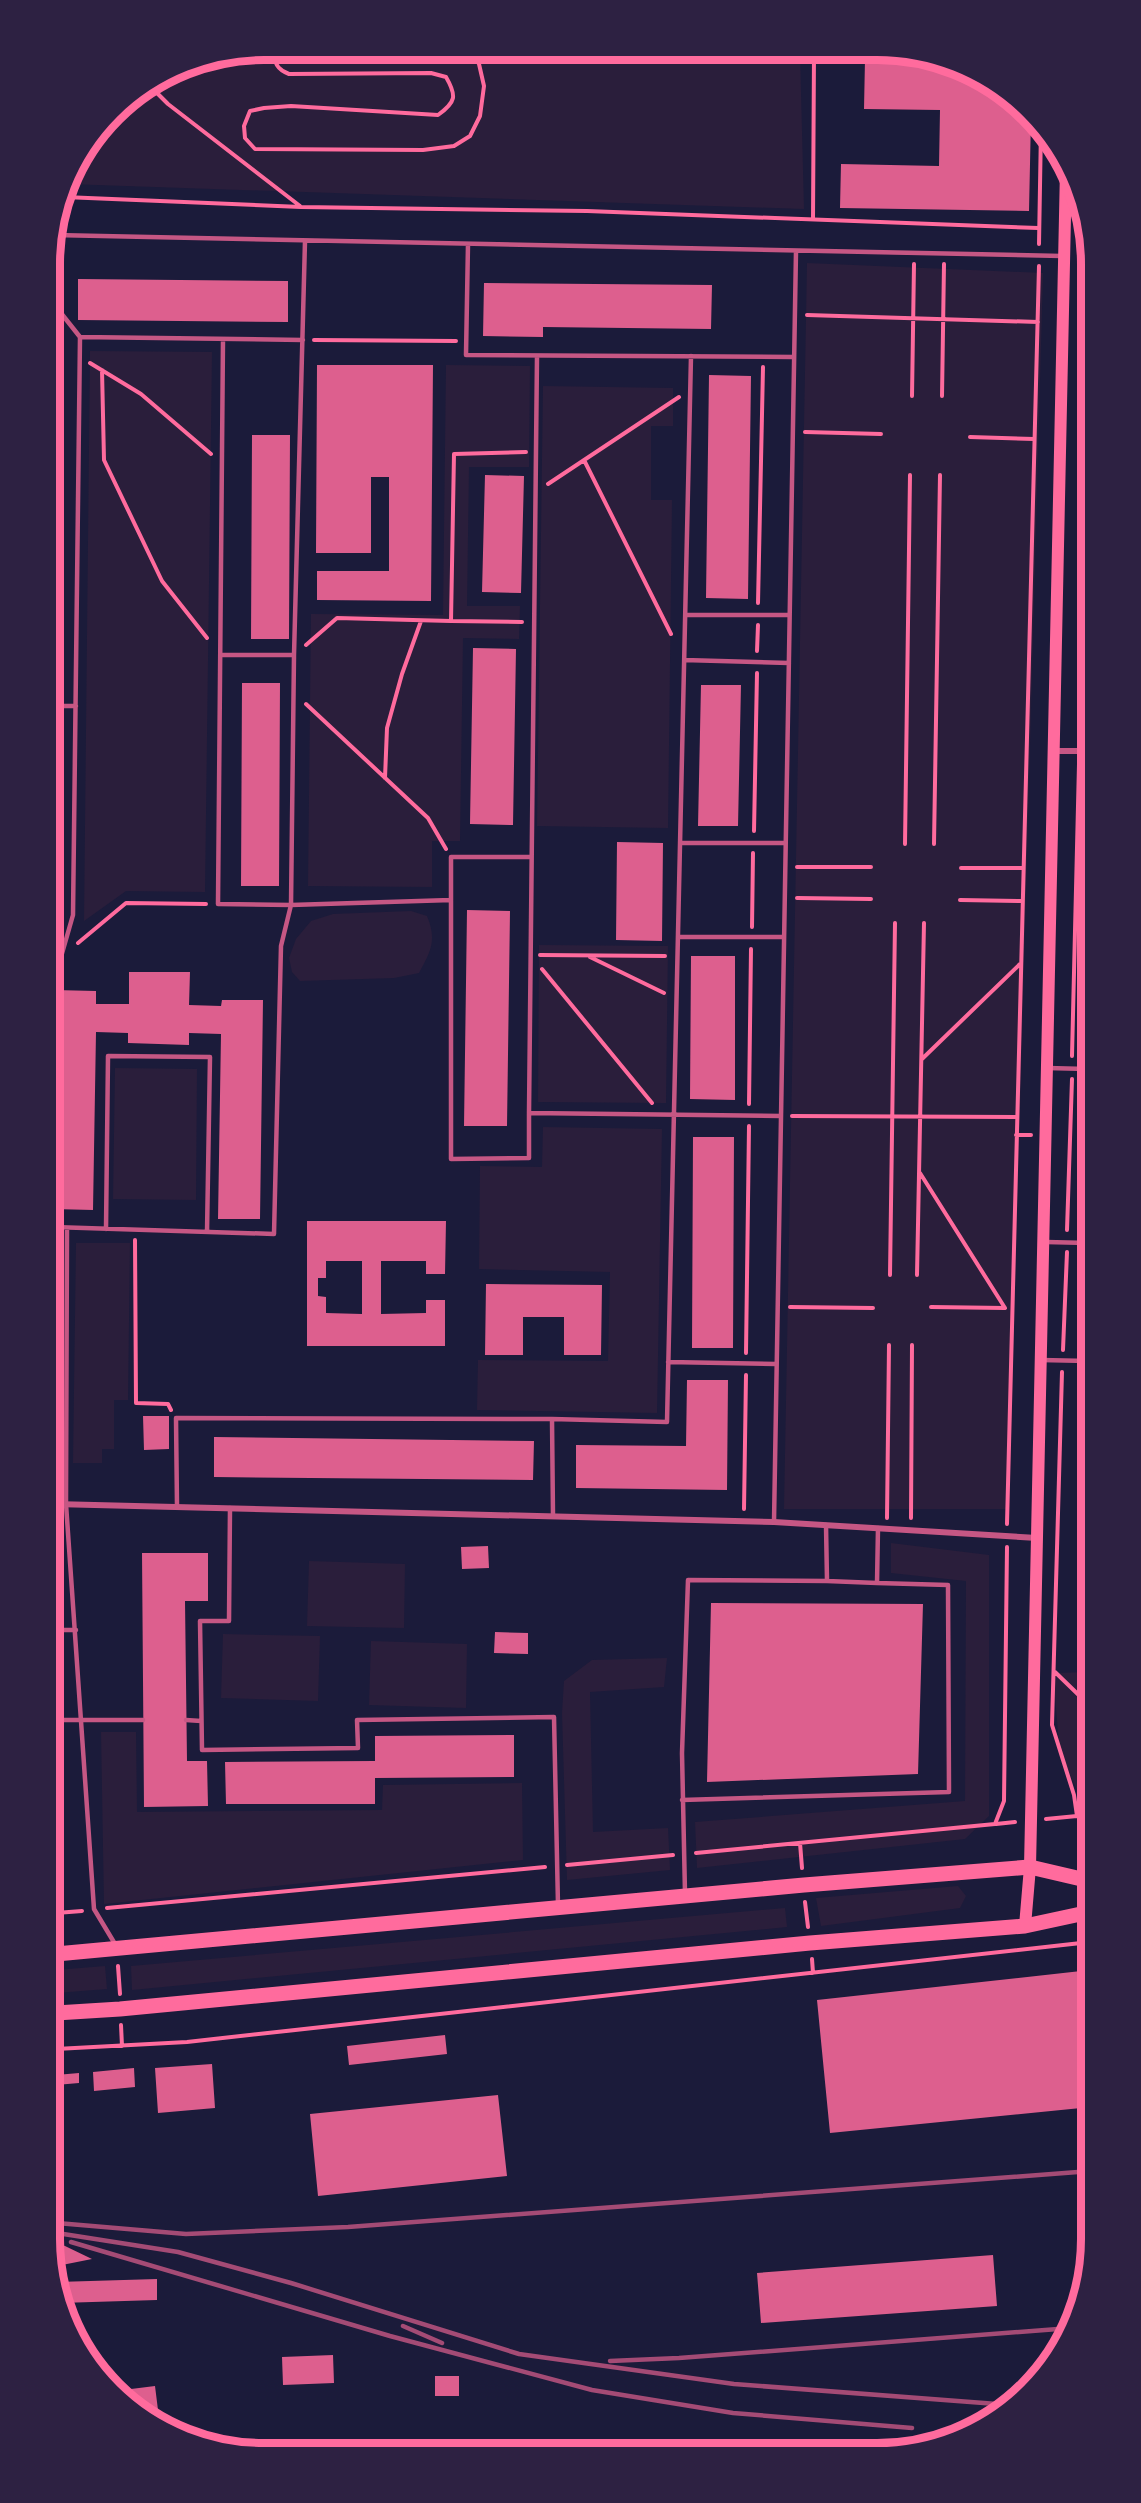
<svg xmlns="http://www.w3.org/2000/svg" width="1141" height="2503" font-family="Manrope,sans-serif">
	<rect width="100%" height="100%" fill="#1b1b3a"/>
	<!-- green -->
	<path fill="#2a1e3b" d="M 264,50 L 800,53 L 804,209 L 68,184 L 72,169 L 122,103 L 182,66 Z
		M 807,263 L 1043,273 L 1009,1509 L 784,1509 Z
		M 90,351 L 212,352 L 205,892 L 126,891 L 84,921 Z
		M 446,365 L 530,366 L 529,467 L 469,467 L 467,606 L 520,606 L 519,639 L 463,638 L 460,841 L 432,841 L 432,887 L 308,886 L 311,614 L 443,615 Z
		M 543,386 L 673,388 L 673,426 L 651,426 L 651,500 L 672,500 L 668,828 L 537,826 Z
		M 411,911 L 427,916 C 437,940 431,951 419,973 L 394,978 L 300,981 L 292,972 L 289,958 L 296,939 L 311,921 L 333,914 Z
		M 539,945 L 668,946 L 666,1103 L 538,1102 Z
		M 115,1068 L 197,1069 L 196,1200 L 113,1199 Z
		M 543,1127 L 662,1129 L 657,1413 L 477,1410 L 478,1360 L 608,1361 L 610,1272 L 479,1269 L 480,1166 L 542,1167 Z
		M 76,1243 L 130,1243 L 128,1400 L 114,1400 L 114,1449 L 102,1449 L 102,1463 L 73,1463 Z
		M 891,1543 L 989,1555 L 989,1816 L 965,1839 L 697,1868 L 695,1822 L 965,1801 L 966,1581 L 891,1573 Z
		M 309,1561 L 405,1564 L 404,1628 L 307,1626 Z
		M 223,1634 L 320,1636 L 318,1701 L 221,1698 Z
		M 371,1641 L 467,1644 L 466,1708 L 369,1705 Z
		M 667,1658 L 664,1687 L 590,1692 L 593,1832 L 668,1828 L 670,1870 L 567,1880 L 562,1713 L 564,1681 L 592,1660 Z
		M 1089,1672 L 1089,1807 L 1081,1797 L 1060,1756 L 1053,1673 Z
		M 101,1732 L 136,1732 L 137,1812 L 382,1810 L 383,1785 L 522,1783 L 523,1860 L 104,1904 Z
		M 958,1886 L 966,1896 L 960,1908 L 821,1926 L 816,1898 Z
		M 785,1908 L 787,1927 L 132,1990 L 131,1966 Z
		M 105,1966 L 107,1989 L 56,1993 L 56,1970 Z"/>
	<!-- building -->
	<path fill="#dd5f8e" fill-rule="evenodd" d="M 865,59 L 933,61 L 1019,103 L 1031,117 L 1029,211 L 840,208 L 841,164 L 939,166 L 940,110 L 864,109 Z
		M 78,279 L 288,281 L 288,322 L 78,320 Z
		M 484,283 L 712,285 L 711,329 L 543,327 L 543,337 L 483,336 Z
		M 50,317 L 57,317 L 54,685 L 51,685 Z
		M 317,365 L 433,365 L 431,601 L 317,600 L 317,571 L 389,571 L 389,477 L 371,477 L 371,553 L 316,553 Z
		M 709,375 L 751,376 L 748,599 L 706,598 Z
		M 252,435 L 290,435 L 289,639 L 251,639 Z
		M 485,475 L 524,476 L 521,593 L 482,592 Z
		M 473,648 L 516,649 L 513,825 L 470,824 Z
		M 242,683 L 280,683 L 279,886 L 241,886 Z
		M 701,685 L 741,685 L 738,826 L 698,826 Z
		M 617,842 L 663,843 L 662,941 L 616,940 Z
		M 467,910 L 510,911 L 507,1126 L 464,1126 Z
		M 691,956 L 735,956 L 735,1100 L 690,1099 Z
		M 129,972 L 190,972 L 189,1005 L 221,1006 L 222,1000 L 263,1000 L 260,1219 L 218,1219 L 221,1034 L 189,1033 L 189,1045 L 128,1043 L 128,1033 L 96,1032 L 93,1210 L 53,1209 L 54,990 L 96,991 L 96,1004 L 129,1004 Z
		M 693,1137 L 734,1137 L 733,1348 L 692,1348 Z
		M 307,1221 L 446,1221 L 445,1274 L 426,1274 L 426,1261 L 381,1261 L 381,1314 L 426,1313 L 426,1300 L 445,1300 L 445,1346 L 307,1346 ZM 326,1261 L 362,1261 L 362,1314 L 326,1313 L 326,1297 L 318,1296 L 318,1278 L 326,1278 Z
		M 486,1284 L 602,1285 L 601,1355 L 564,1355 L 564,1317 L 523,1317 L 523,1355 L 485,1355 Z
		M 687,1380 L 728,1380 L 727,1490 L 576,1488 L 576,1445 L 686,1446 Z
		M 143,1416 L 169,1416 L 169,1449 L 144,1450 Z
		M 214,1437 L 534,1441 L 533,1480 L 214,1477 Z
		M 488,1546 L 489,1568 L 462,1569 L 461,1547 Z
		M 142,1553 L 208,1553 L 208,1601 L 185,1601 L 187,1761 L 207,1761 L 208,1806 L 144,1807 Z
		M 711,1603 L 923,1604 L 918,1774 L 707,1782 Z
		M 495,1632 L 528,1633 L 528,1654 L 494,1653 Z
		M 514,1735 L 514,1777 L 375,1778 L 375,1804 L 226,1804 L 225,1762 L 375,1761 L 375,1736 Z
		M 1090,1970 L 1091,2107 L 830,2133 L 817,2000 Z
		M 445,2035 L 447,2054 L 349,2065 L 347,2046 Z
		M 212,2064 L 215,2108 L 158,2113 L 155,2068 Z
		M 134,2068 L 135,2087 L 94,2091 L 93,2072 Z
		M 79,2073 L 79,2083 L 56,2085 L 56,2075 Z
		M 498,2095 L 507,2176 L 318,2196 L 310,2114 Z
		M 57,2243 L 65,2246 L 92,2259 L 57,2266 Z
		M 993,2255 L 997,2306 L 761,2323 L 757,2273 Z
		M 157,2279 L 157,2300 L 60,2303 L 57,2295 L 57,2282 Z
		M 333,2355 L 334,2383 L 283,2385 L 282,2357 Z
		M 435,2376 L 459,2376 L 459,2396 L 435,2396 Z
		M 155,2386 L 159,2418 L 122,2400 L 115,2391 Z"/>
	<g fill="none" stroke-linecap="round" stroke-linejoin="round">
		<!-- path -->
		<path stroke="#ff6b9d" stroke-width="4" d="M 276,50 C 272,62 278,70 289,74 L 431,73 L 446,77 C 457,96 456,102 438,115 L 291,106 L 264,108 L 250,111 L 244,126 L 245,138 L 255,149 L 423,150 L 454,146 L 470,136 L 480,116 L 484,86 L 479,64 L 473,55 L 466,51
			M 150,86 L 168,104 L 300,206
			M 64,197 L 301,207 L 587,211 L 1038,228
			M 813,219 L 814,53
			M 1039,244 L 1041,128
			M 807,315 L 1038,322
			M 314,340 L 456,341
			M 90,363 L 141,394 L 211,454
			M 102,370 L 104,460 L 162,581 L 207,638
			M 912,396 L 914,264
			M 942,396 L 944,264
			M 805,432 L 881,434
			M 970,437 L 1034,439
			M 584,460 L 671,634
			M 548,484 L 679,397
			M 758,603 L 763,367
			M 451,621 L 522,622
			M 306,645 L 337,618 L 451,621 L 454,454 L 526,452
			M 757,651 L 758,625
			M 306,704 L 428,818 L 446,849
			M 1080,738 L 1085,508
			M 385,778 L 387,728 L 402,674 L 421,621
			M 754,831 L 757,673
			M 905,844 L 910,475
			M 934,844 L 940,475
			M 797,867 L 871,867
			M 961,868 L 1023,868
			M 797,898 L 871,899
			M 960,900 L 1022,901
			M 752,927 L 753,853
			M 78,943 L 126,903 L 206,904
			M 540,955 L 665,956
			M 590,957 L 664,993
			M 542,969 L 652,1103
			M 1072,1056 L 1079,764
			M 922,1059 L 1020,964
			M 749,1104 L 751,949
			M 792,1116 L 1016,1117
			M 1016,1135 L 1031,1135
			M 920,1173 L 1005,1308
			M 1067,1230 L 1072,1079
			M 135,1240 L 136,1403 L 168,1404 L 171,1410
			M 890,1275 L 895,923
			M 917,1275 L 924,923
			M 790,1307 L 873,1308
			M 931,1307 L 1005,1308
			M 1063,1350 L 1067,1252
			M 746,1353 L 749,1126
			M 1062,1372 L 1052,1725 L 1074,1795 L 1077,1816
			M 744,1509 L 746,1375
			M 887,1518 L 889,1345
			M 911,1518 L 912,1345
			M 1007,1524 L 1039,266
			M 1055,1672 L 1089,1705
			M 1046,1819 L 1077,1816 L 1090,1822
			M 996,1824 L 1015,1822
			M 800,1843 L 802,1868
			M 696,1853 L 995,1824 L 1004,1801 L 1007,1547
			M 567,1865 L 673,1855
			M 805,1902 L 808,1927
			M 107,1908 L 545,1867
			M 56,1913 L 82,1911
			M 812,1959 L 813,1973
			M 118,1966 L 120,1994
			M 121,2025 L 122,2046
			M 56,2049 L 187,2042 L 1090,1942"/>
		<!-- service -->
		<path stroke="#c65784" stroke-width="4.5" d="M 54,235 L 1062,256
			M 52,241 L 53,303 L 80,337 L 73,915 L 61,957 L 52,962
			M 468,244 L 466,355 L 794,357
			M 80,337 L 303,340
			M 223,339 L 218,904 L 291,905 L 451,900
			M 537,356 L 529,1113 L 781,1116
			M 686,615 L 789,615
			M 221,655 L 294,655
			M 684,660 L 789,663
			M 52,706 L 76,706
			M 680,843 L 785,843
			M 678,937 L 784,937
			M 1047,1068 L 1087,1069
			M 529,1113 L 529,1158 L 451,1159 L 451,857 L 531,857
			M 53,1227 L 274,1234 L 281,946 L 291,905 L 294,655 L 305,241
			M 67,1228 L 66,1504 L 94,1909 L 115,1944
			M 106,1229 L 108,1056 L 210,1057 L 207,1232
			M 1046,1242 L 1088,1243
			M 1041,1360 L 1088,1361
			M 668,1362 L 776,1364
			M 552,1419 L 667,1422 L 691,356
			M 177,1507 L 176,1418 L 552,1419 L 553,1516
			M 230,1508 L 229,1621 L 200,1621 L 202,1750 L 358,1748 L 357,1720 L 554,1717 L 558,1905
			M 774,1522 L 796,251
			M 827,1581 L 877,1583 L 878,1528
			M 55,1630 L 76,1630
			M 55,1720 L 143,1720
			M 186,1720 L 201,1721
			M 682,1800 L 949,1792 L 948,1585 L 877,1583
			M 685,1893 L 682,1753 L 688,1580 L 827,1581 L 826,1525"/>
		<!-- minor -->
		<path stroke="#c65784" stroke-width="6" d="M 1055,751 L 1086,751
			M 54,1504 L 774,1522 L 1037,1538"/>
		<!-- secondary -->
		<path stroke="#ff6b9d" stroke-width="12" d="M 1025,1926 L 1030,1867 L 1066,169"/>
		<!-- primary -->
		<path stroke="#ff6b9d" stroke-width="15" d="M 56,1954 L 804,1885 L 1030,1867 L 1090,1881
			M 56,2013 L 120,2009 L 810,1943 L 1025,1926 L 1090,1912"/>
		<!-- rail -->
		<path stroke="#a44b75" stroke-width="4.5" d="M 57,2223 L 186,2234 L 348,2227 L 1091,2171
			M 57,2233 L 178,2252 L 291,2283 L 519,2354 L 734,2384 L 1010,2405
			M 71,2242 L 390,2336 L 592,2390 L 733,2413 L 912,2428
			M 403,2326 L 442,2343
			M 610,2361 L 679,2358 L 1071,2328"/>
	</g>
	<!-- crop -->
	<path d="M0 0H1141V2503H0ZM264 60H877A204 204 0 0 1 1081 264V2239A204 204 0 0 1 877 2443H264A204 204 0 0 1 60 2239V264A204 204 0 0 1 264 60Z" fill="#2d2142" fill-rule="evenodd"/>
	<path fill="none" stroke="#ff6b9d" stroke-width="8" d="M264 60H877A204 204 0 0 1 1081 264V2239A204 204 0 0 1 877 2443H264A204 204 0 0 1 60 2239V264A204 204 0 0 1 264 60Z"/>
</svg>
